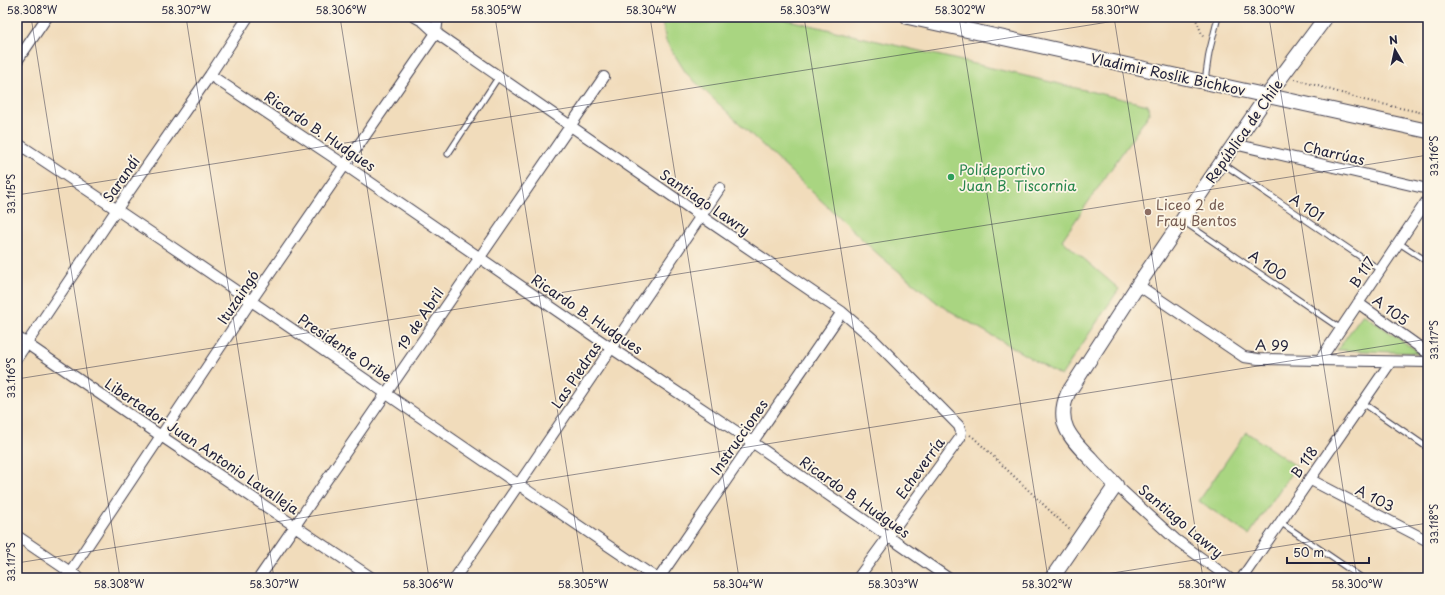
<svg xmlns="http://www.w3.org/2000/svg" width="1445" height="595" font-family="'Playpen Sans',sans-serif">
	<rect width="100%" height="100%" fill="#fcf5e5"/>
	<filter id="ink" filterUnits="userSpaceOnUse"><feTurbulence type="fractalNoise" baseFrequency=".025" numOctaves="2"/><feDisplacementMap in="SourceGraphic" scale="8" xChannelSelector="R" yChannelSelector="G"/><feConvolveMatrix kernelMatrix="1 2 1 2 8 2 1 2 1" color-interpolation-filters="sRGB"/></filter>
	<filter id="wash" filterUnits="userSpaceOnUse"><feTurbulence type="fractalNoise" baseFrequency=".012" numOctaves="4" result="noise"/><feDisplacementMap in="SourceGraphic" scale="16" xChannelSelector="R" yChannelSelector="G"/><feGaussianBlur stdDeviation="0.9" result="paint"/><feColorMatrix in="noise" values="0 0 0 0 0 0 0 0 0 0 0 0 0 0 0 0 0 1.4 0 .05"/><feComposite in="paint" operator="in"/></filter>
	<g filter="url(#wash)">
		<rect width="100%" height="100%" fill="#f1dcbb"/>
		<!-- green -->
		<path fill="#a9d581" stroke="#667c5e" d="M 661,17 L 776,17 L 1148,105 L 1149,114 L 1062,240 L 1119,289 L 1061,376 L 940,305 L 880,256 L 686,73 L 666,41 Z
			M 1363,314 L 1420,353 L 1337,350 Z
			M 1246,432 L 1296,466 L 1249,535 L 1199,501 Z"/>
	</g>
	<g filter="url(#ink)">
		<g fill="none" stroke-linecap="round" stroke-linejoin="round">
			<!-- lane casing -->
			<g stroke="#413e4e" stroke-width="7">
				<path id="lane" d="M 1205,81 L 1209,53 L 1218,17
					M 448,154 L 499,76
					M 1222,163 L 1380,270
					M 1183,221 L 1341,329
					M 1399,243 L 1428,262
					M 1363,403 L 1428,448
					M 1280,522 L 1362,578"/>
			</g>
			<!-- street casing -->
			<g stroke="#413e4e" stroke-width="12">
				<path id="street" d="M 415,17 L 424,22 L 436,33 L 701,216 L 842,312 L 872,338 L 959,426 L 961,432 L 960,438 L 858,578
					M 17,61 L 47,17
					M 210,75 L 345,165 L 611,348 L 752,442 L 948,578
					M 17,143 C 232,285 442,434 656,578
					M 1234,144 L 1428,189
					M 1138,285 L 1244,357 L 1258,359 L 1428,362
					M 1358,303 L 1428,353
					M 17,337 L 161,436 L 372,578
					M 17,358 L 117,209 L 210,75 L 248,17
					M 1320,360 L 1428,199
					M 1309,479 L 1428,541
					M 1116,485 L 1175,539 L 1229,578
					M 17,536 L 79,578
					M 66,578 L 251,301 L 436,33 L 438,17
					M 259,578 L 604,77
					M 455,578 L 720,188
					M 659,578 L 842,312
					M 1242,578 L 1390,363"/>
			</g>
			<!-- secondary casing -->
			<g stroke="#413e4e" stroke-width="16">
				<path id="secondary" d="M 908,17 L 1428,131
					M 1052,578 L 1116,485 C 1107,476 1098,467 1090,458 C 1070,438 1055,422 1068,393 L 1138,285 L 1267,96 L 1326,17"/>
			</g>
			<!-- path -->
			<path stroke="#413e4e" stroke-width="2" stroke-dasharray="1 3" stroke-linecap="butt" d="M 1195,17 L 1204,39
				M 1295,79 L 1364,100 L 1428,114
				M 970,435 L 973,437 L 1071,531"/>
			<!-- lane -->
			<use href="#lane" stroke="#fff" stroke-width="5"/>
			<!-- street -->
			<use href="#street" stroke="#fff" stroke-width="10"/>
			<!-- secondary -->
			<use href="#secondary" stroke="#fff" stroke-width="14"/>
		</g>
	</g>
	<!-- ticks -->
	<path fill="none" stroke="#22223b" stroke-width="1" stroke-opacity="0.45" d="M 31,17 L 120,578M 186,17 L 274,578M 340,17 L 429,578M 495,17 L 584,578M 650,17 L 739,578M 804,17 L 893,578M 959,17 L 1048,578M 1114,17 L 1203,578M 1269,17 L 1357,578M 1423,17 L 1428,47M 17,195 L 1140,17M 17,379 L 1428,155M 17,563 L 1428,339M 1081,578 L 1428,523"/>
	<!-- markers -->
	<circle fill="#2e9e5b" stroke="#fcf5e5" stroke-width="1.5" cx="951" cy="177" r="4"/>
	<circle fill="#8d6e63" stroke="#fcf5e5" stroke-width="1.5" cx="1148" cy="212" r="4"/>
	<g text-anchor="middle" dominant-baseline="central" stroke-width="3.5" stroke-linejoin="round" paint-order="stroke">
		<!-- street labels -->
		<g font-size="14" fill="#22223b" stroke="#fcf5e5">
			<text transform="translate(1168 74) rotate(12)">Vladimir Roslik Bichkov</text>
			<text transform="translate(320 131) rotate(34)">Ricardo B. Hudgues</text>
			<text transform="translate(1244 131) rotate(-55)">República de Chile</text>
			<text transform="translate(1334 153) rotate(13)">Charrúas</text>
			<text transform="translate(121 179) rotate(-55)">Sarandí</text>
			<text transform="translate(705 202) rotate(34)">Santiago Lawry</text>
			<text transform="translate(1307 207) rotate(34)">A 101</text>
			<text transform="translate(1268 265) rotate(34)">A 100</text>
			<text transform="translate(1362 272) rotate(-56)">B 117</text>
			<text transform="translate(238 297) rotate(-56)">Ituzaingó</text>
			<text transform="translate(1391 310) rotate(36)">A 105</text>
			<text transform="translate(587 314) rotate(34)">Ricardo B. Hudgues</text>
			<text transform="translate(420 319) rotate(-56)">19 de Abril</text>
			<text transform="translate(1272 345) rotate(2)">A 99</text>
			<text transform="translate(345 348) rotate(34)">Presidente Oribe</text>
			<text transform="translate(576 375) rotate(-56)">Las Piedras</text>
			<text transform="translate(739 437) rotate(-55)">Instrucciones</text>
			<text transform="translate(202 446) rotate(34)">Libertador Juan Antonio Lavalleja</text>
			<text transform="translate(1304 462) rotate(-55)">B 118</text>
			<text transform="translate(920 468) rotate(-54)">Echeverría</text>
			<text transform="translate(855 497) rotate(35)">Ricardo B. Hudgues</text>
			<text transform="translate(1375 498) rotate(27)">A 103</text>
			<text transform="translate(1181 521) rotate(40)">Santiago Lawry</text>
		</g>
		<!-- leisure labels -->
		<g font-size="14" fill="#27864d" stroke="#fcf5e5" text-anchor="start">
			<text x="959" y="169">Polideportivo<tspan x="959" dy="16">Juan B. Tiscornia</tspan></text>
		</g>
		<!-- education labels -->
		<g font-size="14" fill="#785e54" stroke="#fcf5e5" text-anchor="start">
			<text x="1156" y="204">Liceo 2 de<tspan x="1156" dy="16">Fray Bentos</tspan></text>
		</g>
	</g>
	<!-- margin -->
	<rect width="1445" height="595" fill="none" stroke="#fcf5e5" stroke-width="44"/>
	<!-- north arrow -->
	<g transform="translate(1395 50) rotate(351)" stroke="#fcf5e5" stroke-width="3" paint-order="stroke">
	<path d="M0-3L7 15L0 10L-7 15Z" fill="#22223b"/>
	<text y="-6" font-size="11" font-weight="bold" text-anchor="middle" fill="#22223b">N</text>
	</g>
	<!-- scale -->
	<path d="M1287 557v6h82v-6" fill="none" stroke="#22223b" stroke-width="2"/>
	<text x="1293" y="557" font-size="12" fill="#22223b" stroke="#fcf5e5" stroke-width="3" paint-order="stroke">50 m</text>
	<rect x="22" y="22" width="1401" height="551" fill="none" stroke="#22223b" stroke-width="1.5"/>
	<g font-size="10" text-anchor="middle" fill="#22223b">
		<text x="32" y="14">58.308°W</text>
		<text x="186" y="14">58.307°W</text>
		<text x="341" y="14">58.306°W</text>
		<text x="496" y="14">58.305°W</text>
		<text x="651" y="14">58.304°W</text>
		<text x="805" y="14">58.303°W</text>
		<text x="960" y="14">58.302°W</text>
		<text x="1115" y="14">58.301°W</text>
		<text x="1269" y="14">58.300°W</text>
		<text transform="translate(1434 156) rotate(-90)" y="4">33.116°S</text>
		<text transform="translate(11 194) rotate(-90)" y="4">33.115°S</text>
		<text transform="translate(1434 340) rotate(-90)" y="4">33.117°S</text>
		<text transform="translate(11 378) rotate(-90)" y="4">33.116°S</text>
		<text transform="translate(1434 524) rotate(-90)" y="4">33.118°S</text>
		<text transform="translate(11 562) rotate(-90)" y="4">33.117°S</text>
		<text x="119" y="588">58.308°W</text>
		<text x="274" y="588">58.307°W</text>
		<text x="428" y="588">58.306°W</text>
		<text x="583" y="588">58.305°W</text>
		<text x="738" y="588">58.304°W</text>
		<text x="893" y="588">58.303°W</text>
		<text x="1047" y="588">58.302°W</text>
		<text x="1202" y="588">58.301°W</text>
		<text x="1357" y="588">58.300°W</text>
	</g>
</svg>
